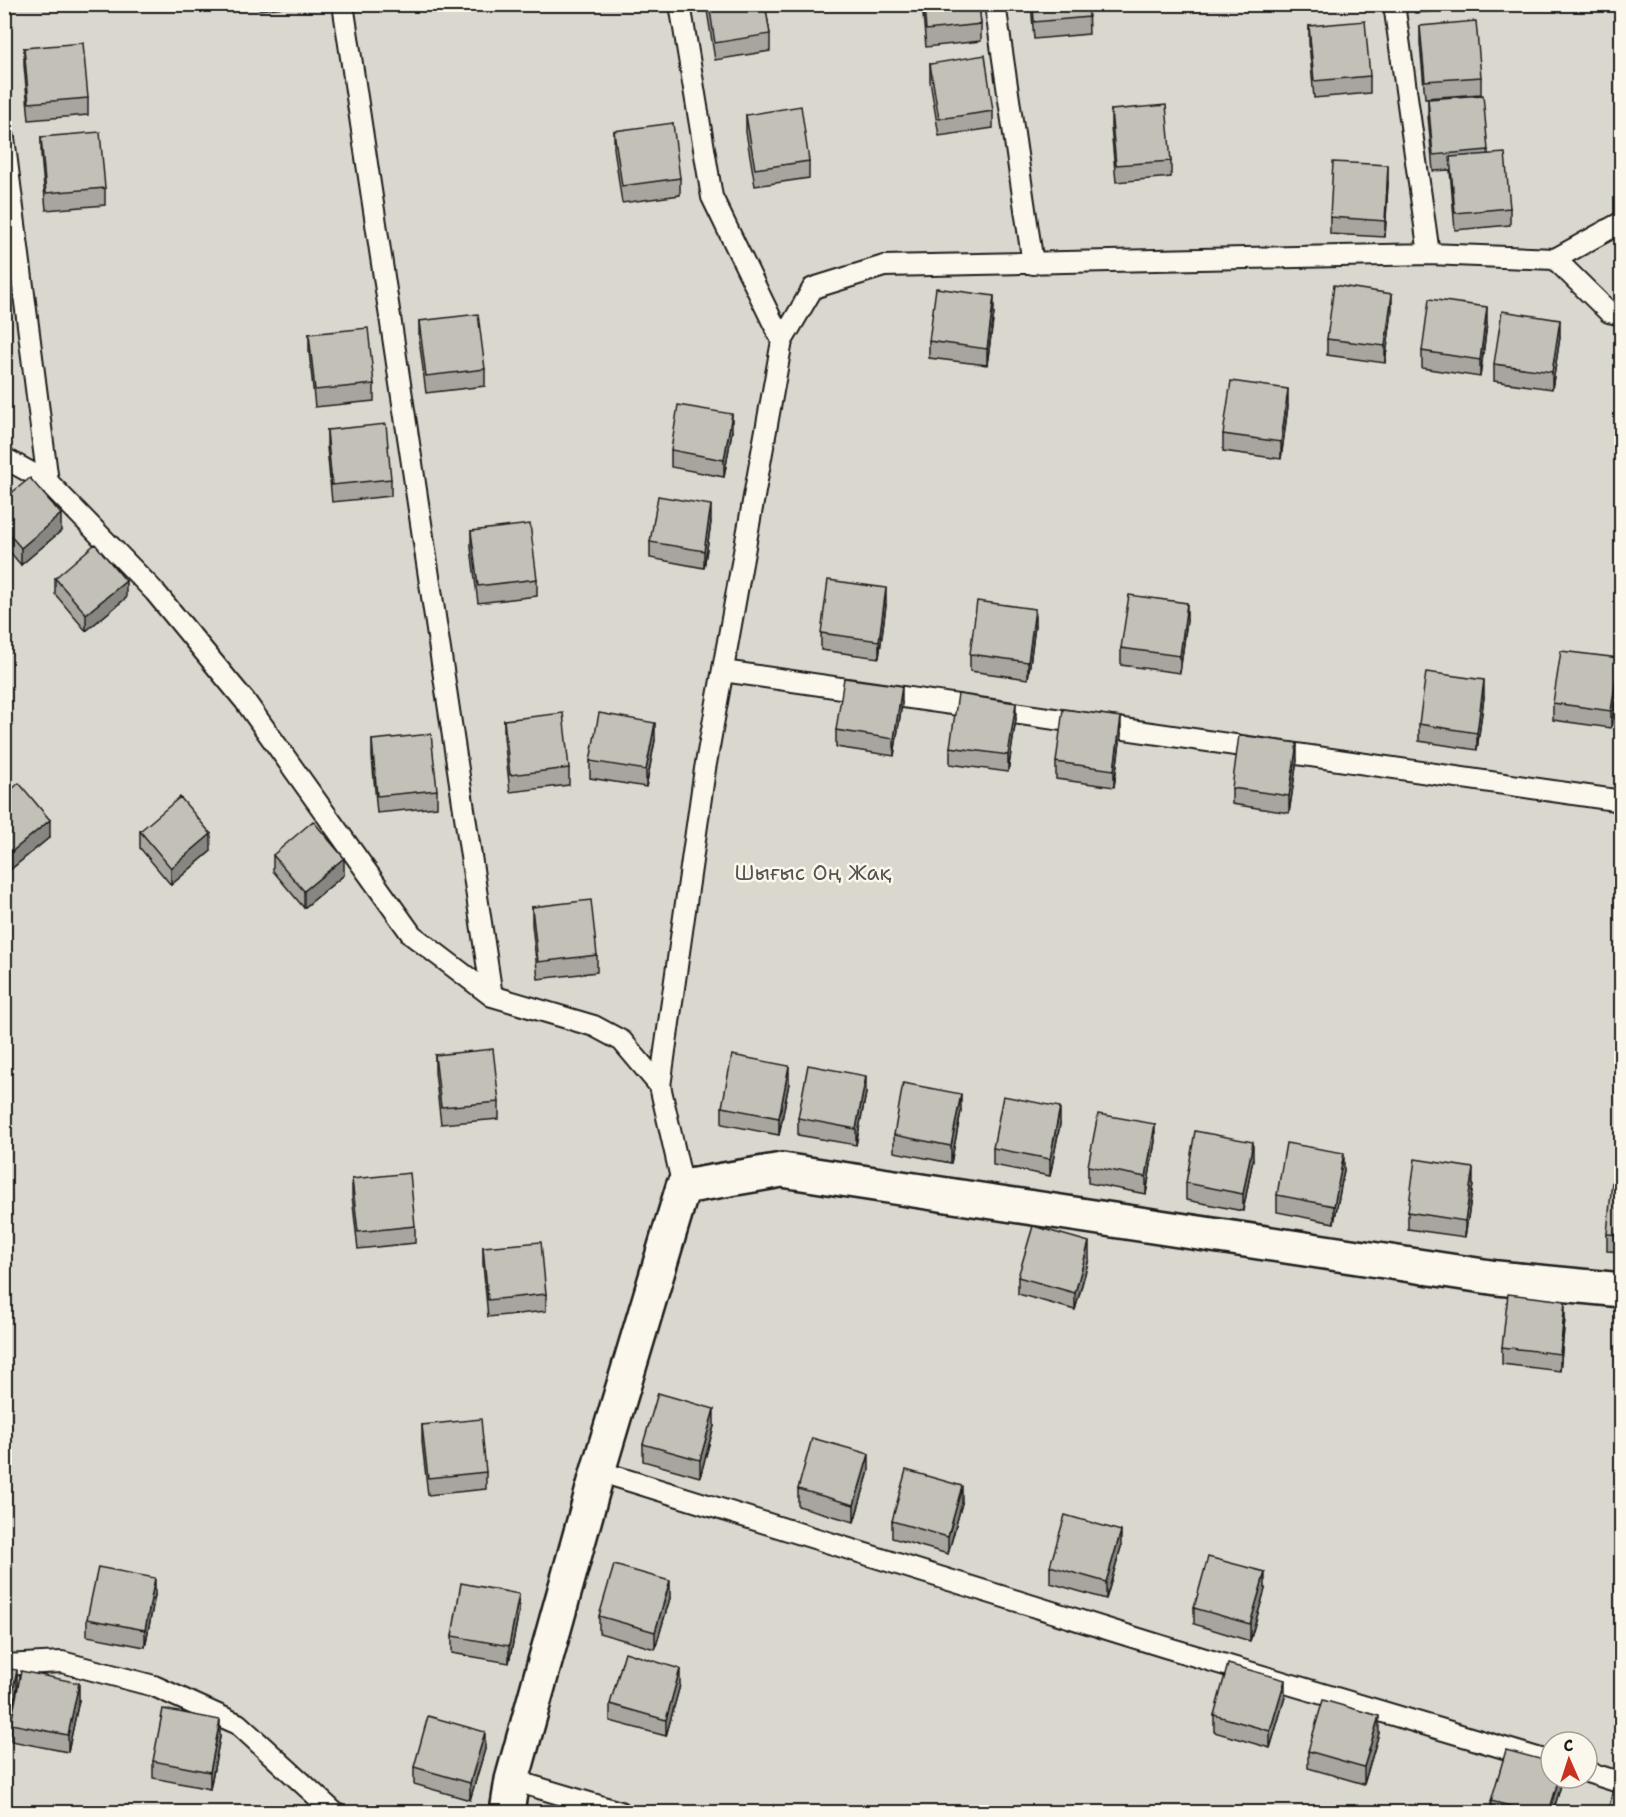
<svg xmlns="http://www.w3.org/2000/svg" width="1626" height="1817" font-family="'Shantell Sans',sans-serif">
	<rect width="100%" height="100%" fill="#fbf7ec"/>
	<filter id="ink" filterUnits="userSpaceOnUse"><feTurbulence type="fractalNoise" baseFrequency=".0167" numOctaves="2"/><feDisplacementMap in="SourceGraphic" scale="12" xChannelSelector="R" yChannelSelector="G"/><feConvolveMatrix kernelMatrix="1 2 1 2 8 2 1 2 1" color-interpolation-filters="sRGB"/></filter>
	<g filter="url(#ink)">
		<!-- green -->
		<path fill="#dad7ce" stroke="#7b7a75" stroke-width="1.5" fill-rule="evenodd" d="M 5,5 L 1621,5 L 1621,1812 L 5,1812 ZM 1551,1742 L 1587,1742 L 1587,1778 L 1551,1778 Z"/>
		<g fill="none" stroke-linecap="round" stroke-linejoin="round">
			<!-- lane casing -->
			<g stroke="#1c1c1c" stroke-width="24">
				<path id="lane" d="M 343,4 L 492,996
					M 680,4 L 712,197 L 782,341
					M 995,4 L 1033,264
					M 1394,4 L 1429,254
					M 4,138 L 48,482
					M 1555,259 L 1609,312 L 1622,315
					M 4,458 L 48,482 L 155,592 L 245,701 L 412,935 L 492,996 L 594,1026 L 622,1041 L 660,1086
					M 723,671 L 1622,801
					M 683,1187 L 660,1086 L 705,769 L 782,341 L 813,288 L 884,266 L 1429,254 L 1555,259 L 1622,222
					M 598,1471 L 1165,1647 L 1551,1762
					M 4,1665 L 62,1662 L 154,1686 L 238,1724 L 334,1812
					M 1587,1772 L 1622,1783
					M 512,1780 L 620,1812"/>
			</g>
			<!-- street casing -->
			<g stroke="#1c1c1c" stroke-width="38">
				<path id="street" d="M 507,1812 L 512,1780 L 598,1471 L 683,1187 L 782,1170 L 1497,1278 L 1622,1290"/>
			</g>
			<!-- lane -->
			<use href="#lane" stroke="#fbf7ec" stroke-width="20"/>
			<!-- street -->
			<use href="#street" stroke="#fbf7ec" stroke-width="33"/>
		</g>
		<!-- wall -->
		<path fill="#a8a59e" stroke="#1c1c1c" stroke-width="1.5" d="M 259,4 L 316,4 L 259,10 Z
			M 706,4 L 765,4 L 770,34 L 770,51 L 715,60 Z
			M 922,4 L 979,4 L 981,24 L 981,41 L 926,47 Z
			M 1031,4 L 1088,4 L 1089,34 L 1034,39 Z
			M 1414,4 L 1470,4 L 1470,8 L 1415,13 Z
			M 1309,26 L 1370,76 L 1370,93 L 1314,98 L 1309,43 Z
			M 1420,26 L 1481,77 L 1481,94 L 1425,98 L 1420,43 Z
			M 24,48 L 88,98 L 88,115 L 29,120 L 24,65 Z
			M 930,64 L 993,111 L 993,128 L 939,136 L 930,81 Z
			M 1428,99 L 1488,150 L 1488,154 L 1510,208 L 1510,225 L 1455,230 L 1450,170 L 1433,171 L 1428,116 Z
			M 1111,110 L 1171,161 L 1171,177 L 1116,182 L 1111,127 Z
			M 746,115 L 809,161 L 809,178 L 755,186 L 746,132 Z
			M 614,131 L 680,178 L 680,195 L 622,203 L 614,148 Z
			M 41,137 L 105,188 L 105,205 L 46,210 L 41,154 Z
			M 1388,182 L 1385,237 L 1330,234 L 1330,217 Z
			M 1392,311 L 1385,363 L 1327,355 L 1327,339 Z
			M 994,313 L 987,365 L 929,358 L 929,341 Z
			M 419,321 L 485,369 L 485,386 L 426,393 L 419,338 Z
			M 1487,324 L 1480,377 L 1422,368 L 1422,351 Z
			M 309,334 L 374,384 L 374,401 L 315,407 L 309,351 Z
			M 1560,337 L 1552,389 L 1494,381 L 1494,364 Z
			M 1288,406 L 1281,459 L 1223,451 L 1223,434 Z
			M 327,430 L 391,479 L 391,496 L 332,502 L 327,447 Z
			M 732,431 L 724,477 L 671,467 L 671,450 Z
			M 4,499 L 61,531 L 21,565 L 4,545 Z
			M 711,522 L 704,568 L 650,558 L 650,542 Z
			M 471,531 L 537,579 L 537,596 L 478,603 L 471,548 Z
			M 55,578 L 126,598 L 86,631 L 55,594 Z
			M 886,605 L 879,658 L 821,650 L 821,633 Z
			M 1187,620 L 1180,673 L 1121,665 L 1121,648 Z
			M 1035,626 L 1028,679 L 970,671 L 970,654 Z
			M 1619,675 L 1611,728 L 1553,720 L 1553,703 Z
			M 1484,697 L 1477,750 L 1419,741 L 1419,724 Z
			M 902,703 L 894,756 L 836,747 L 836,730 Z
			M 1016,719 L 1008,772 L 950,764 L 950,747 Z
			M 504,720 L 569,768 L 569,785 L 510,792 L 504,737 Z
			M 1121,734 L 1114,787 L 1056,779 L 1056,762 Z
			M 372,740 L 437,790 L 437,807 L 377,813 L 372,757 Z
			M 655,740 L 646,787 L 590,778 L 590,761 Z
			M 1297,760 L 1289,813 L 1232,804 L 1232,788 Z
			M 4,796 L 50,837 L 10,870 L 4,863 Z
			M 140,831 L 211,851 L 171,885 L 140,848 Z
			M 273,855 L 344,875 L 304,908 L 273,871 Z
			M 532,907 L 597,955 L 597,972 L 538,979 L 532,924 Z
			M 435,1055 L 499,1102 L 499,1119 L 441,1124 L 435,1072 Z
			M 789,1083 L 779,1135 L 722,1124 L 722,1107 Z
			M 866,1093 L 856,1145 L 798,1135 L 798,1118 Z
			M 961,1111 L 951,1163 L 894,1152 L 894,1135 Z
			M 1060,1124 L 1050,1176 L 993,1165 L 993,1148 Z
			M 1155,1141 L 1146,1194 L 1088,1183 L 1088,1166 Z
			M 1253,1159 L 1243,1211 L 1186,1200 L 1186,1183 Z
			M 1344,1170 L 1334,1223 L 1277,1212 L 1277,1195 Z
			M 352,1179 L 415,1226 L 415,1243 L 358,1249 L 352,1196 Z
			M 1622,1182 L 1622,1252 L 1607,1251 L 1607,1234 Z
			M 1473,1185 L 1465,1237 L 1408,1229 L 1408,1212 Z
			M 483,1247 L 546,1294 L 546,1311 L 488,1317 L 483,1264 Z
			M 1089,1259 L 1075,1310 L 1018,1294 L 1018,1277 Z
			M 1565,1318 L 1560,1371 L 1502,1364 L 1502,1347 Z
			M 422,1425 L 486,1472 L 486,1489 L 428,1495 L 422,1442 Z
			M 714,1426 L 700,1477 L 643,1461 L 643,1444 Z
			M 869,1471 L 854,1522 L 798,1506 L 798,1489 Z
			M 962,1503 L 948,1554 L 892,1538 L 892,1521 Z
			M 1121,1547 L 1106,1599 L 1050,1583 L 1050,1566 Z
			M 1265,1589 L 1250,1641 L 1194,1624 L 1194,1608 Z
			M 155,1595 L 145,1647 L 87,1636 L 87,1619 Z
			M 670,1598 L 655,1649 L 599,1633 L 599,1616 Z
			M 519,1611 L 509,1663 L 452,1653 L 452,1636 Z
			M 4,1668 L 17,1687 L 7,1739 L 4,1739 Z
			M 680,1685 L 666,1736 L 610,1721 L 610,1704 Z
			M 1285,1697 L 1270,1748 L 1214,1732 L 1214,1715 Z
			M 79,1700 L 68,1752 L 11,1741 L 11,1724 Z
			M 1379,1733 L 1364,1784 L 1308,1768 L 1308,1751 Z
			M 220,1737 L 210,1789 L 153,1778 L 153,1761 Z
			M 485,1749 L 470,1800 L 414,1784 L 414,1767 Z
			M 1562,1778 L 1562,1782 L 1553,1812 L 1491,1812 L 1491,1801 Z"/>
		<!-- shaded-wall -->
		<path fill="#888681" stroke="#1c1c1c" stroke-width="1.5" d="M 1388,165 L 1388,182 L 1385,237 L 1385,221 Z
			M 1392,294 L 1392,311 L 1385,363 L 1385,346 Z
			M 994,296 L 994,313 L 987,365 L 987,349 Z
			M 1487,307 L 1487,324 L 1480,377 L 1480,360 Z
			M 1560,320 L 1560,337 L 1552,389 L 1552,372 Z
			M 1288,389 L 1288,406 L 1281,459 L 1281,442 Z
			M 732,414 L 732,431 L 724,477 L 724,460 Z
			M 711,505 L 711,522 L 704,568 L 704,551 Z
			M 61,514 L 61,531 L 21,565 L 21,548 Z
			M 126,581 L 126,598 L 86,631 L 86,614 Z
			M 886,588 L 886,605 L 879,658 L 879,641 Z
			M 1187,603 L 1187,620 L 1180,673 L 1180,656 Z
			M 1035,609 L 1035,626 L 1028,679 L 1028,662 Z
			M 1619,658 L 1619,675 L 1611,728 L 1611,711 Z
			M 1484,680 L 1484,697 L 1477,750 L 1477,733 Z
			M 902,686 L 902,703 L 894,756 L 894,739 Z
			M 1016,703 L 1016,719 L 1008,772 L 1008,755 Z
			M 1121,717 L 1121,734 L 1114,787 L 1114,770 Z
			M 655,723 L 655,740 L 646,787 L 646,770 Z
			M 1297,743 L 1297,760 L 1289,813 L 1289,796 Z
			M 50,820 L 50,837 L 10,870 L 10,853 Z
			M 211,834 L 211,851 L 171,885 L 171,868 Z
			M 344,858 L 344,875 L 304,908 L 304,891 Z
			M 789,1066 L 789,1083 L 779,1135 L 779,1118 Z
			M 866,1076 L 866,1093 L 856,1145 L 856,1129 Z
			M 961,1094 L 961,1111 L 951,1163 L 951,1146 Z
			M 1060,1107 L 1060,1124 L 1050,1176 L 1050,1159 Z
			M 1155,1124 L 1155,1141 L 1146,1194 L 1146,1177 Z
			M 1253,1142 L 1253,1159 L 1243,1211 L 1243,1194 Z
			M 1344,1153 L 1344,1170 L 1334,1223 L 1334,1206 Z
			M 1473,1168 L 1473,1185 L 1465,1237 L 1465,1221 Z
			M 1089,1242 L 1089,1259 L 1075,1310 L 1075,1293 Z
			M 1565,1301 L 1565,1318 L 1560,1371 L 1560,1354 Z
			M 714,1409 L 714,1426 L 700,1477 L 700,1460 Z
			M 869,1454 L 869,1471 L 854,1522 L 854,1505 Z
			M 962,1486 L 962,1503 L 948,1554 L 948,1537 Z
			M 1121,1531 L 1121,1547 L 1106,1599 L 1106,1582 Z
			M 8,1549 L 8,1566 L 4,1604 L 4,1587 Z
			M 1265,1572 L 1265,1589 L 1250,1641 L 1250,1624 Z
			M 155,1578 L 155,1595 L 145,1647 L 145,1630 Z
			M 670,1581 L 670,1598 L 655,1649 L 655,1632 Z
			M 519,1594 L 519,1611 L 509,1663 L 509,1646 Z
			M 680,1669 L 680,1685 L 666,1736 L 666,1720 Z
			M 17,1670 L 17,1687 L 7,1739 L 7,1722 Z
			M 1285,1680 L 1285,1697 L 1270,1748 L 1270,1731 Z
			M 79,1683 L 79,1700 L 68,1752 L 68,1735 Z
			M 1379,1716 L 1379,1733 L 1364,1784 L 1364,1767 Z
			M 220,1720 L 220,1737 L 210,1789 L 210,1772 Z
			M 485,1732 L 485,1749 L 470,1800 L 470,1783 Z
			M 1559,1778 L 1562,1778 L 1562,1782 L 1553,1812 L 1549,1812 Z"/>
		<!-- building -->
		<path fill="#c3c0b8" stroke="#1c1c1c" stroke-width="1.5" d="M 709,4 L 765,4 L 770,34 L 715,43 Z
			M 924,4 L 979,4 L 981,24 L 926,30 Z
			M 1033,4 L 1088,4 L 1089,17 L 1034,22 Z
			M 1365,21 L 1370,76 L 1314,81 L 1309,26 Z
			M 1476,21 L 1481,77 L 1425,81 L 1420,26 Z
			M 83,43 L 88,98 L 29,103 L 24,48 Z
			M 985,55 L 993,111 L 939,119 L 930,64 Z
			M 1483,95 L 1488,150 L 1433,155 L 1428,99 Z
			M 1166,105 L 1171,161 L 1116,165 L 1111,110 Z
			M 801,106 L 809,161 L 755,169 L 746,115 Z
			M 673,123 L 680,178 L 622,186 L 614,131 Z
			M 100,132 L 105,188 L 46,193 L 41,137 Z
			M 1505,153 L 1510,208 L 1455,213 L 1450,157 Z
			M 1333,162 L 1388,165 L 1385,221 L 1330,217 Z
			M 1334,285 L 1392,294 L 1385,346 L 1327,339 Z
			M 936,288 L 994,296 L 987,349 L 929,341 Z
			M 1429,299 L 1487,307 L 1480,360 L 1422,351 Z
			M 1502,311 L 1560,320 L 1552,372 L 1494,364 Z
			M 478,314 L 485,369 L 426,376 L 419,321 Z
			M 368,328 L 374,384 L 315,390 L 309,334 Z
			M 1231,381 L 1288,389 L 1281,442 L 1223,434 Z
			M 678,405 L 732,414 L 724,460 L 671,450 Z
			M 386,424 L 391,479 L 332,485 L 327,430 Z
			M 30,478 L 61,514 L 21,548 L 4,528 L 4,499 Z
			M 658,496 L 711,505 L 704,551 L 650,542 Z
			M 530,524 L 537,579 L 478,586 L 471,531 Z
			M 95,544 L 126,581 L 86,614 L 55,578 Z
			M 828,580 L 886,588 L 879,641 L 821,633 Z
			M 1129,595 L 1187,603 L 1180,656 L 1121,648 Z
			M 977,601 L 1035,609 L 1028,662 L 970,654 Z
			M 1561,651 L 1619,658 L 1611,711 L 1553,703 Z
			M 1426,672 L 1484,680 L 1477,733 L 1419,724 Z
			M 844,678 L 902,686 L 894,739 L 836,730 Z
			M 958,694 L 1016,703 L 1008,755 L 950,747 Z
			M 1063,709 L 1121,717 L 1114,770 L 1056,762 Z
			M 563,713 L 569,768 L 510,775 L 504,720 Z
			M 599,713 L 655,723 L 646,770 L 590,761 Z
			M 431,734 L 437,790 L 377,796 L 372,740 Z
			M 1239,735 L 1297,743 L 1289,796 L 1232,788 Z
			M 19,783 L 50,820 L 10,853 L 4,847 L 4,796 Z
			M 180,797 L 211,834 L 171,868 L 140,831 Z
			M 313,821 L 344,858 L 304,891 L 273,855 Z
			M 591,900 L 597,955 L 538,962 L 532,907 Z
			M 493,1049 L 499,1102 L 441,1107 L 435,1055 Z
			M 732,1055 L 789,1066 L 779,1118 L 722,1107 Z
			M 808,1065 L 866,1076 L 856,1129 L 798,1118 Z
			M 903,1083 L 961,1094 L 951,1146 L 894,1135 Z
			M 1003,1096 L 1060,1107 L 1050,1159 L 993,1148 Z
			M 1098,1114 L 1155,1124 L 1146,1177 L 1088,1166 Z
			M 1195,1131 L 1253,1142 L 1243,1194 L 1186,1183 Z
			M 1286,1143 L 1344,1153 L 1334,1206 L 1277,1195 Z
			M 1415,1159 L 1473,1168 L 1465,1221 L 1408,1212 Z
			M 410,1173 L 415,1226 L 358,1232 L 352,1179 Z
			M 1612,1181 L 1622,1182 L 1622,1235 L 1607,1234 Z
			M 1033,1226 L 1089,1242 L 1075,1293 L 1018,1277 Z
			M 541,1242 L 546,1294 L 488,1300 L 483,1247 Z
			M 1508,1294 L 1565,1301 L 1560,1354 L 1502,1347 Z
			M 658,1393 L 714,1409 L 700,1460 L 643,1444 Z
			M 481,1419 L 486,1472 L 428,1478 L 422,1425 Z
			M 812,1438 L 869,1454 L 854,1505 L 798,1489 Z
			M 906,1470 L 962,1486 L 948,1537 L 892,1521 Z
			M 1065,1515 L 1121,1531 L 1106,1582 L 1050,1566 Z
			M 4,1549 L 8,1549 L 4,1587 Z
			M 1208,1557 L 1265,1572 L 1250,1624 L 1194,1608 Z
			M 614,1565 L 670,1581 L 655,1632 L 599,1616 Z
			M 98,1567 L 155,1578 L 145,1630 L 87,1619 Z
			M 461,1583 L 519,1594 L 509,1646 L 452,1636 Z
			M 625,1652 L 680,1669 L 666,1720 L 610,1704 Z
			M 1228,1664 L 1285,1680 L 1270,1731 L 1214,1715 Z
			M 4,1668 L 17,1670 L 7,1722 L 4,1722 Z
			M 21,1671 L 79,1683 L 68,1735 L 11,1724 Z
			M 1323,1700 L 1379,1716 L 1364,1767 L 1308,1751 Z
			M 163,1709 L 220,1720 L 210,1772 L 153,1761 Z
			M 428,1716 L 485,1732 L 470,1783 L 414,1767 Z
			M 1506,1750 L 1551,1762 L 1551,1778 L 1559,1778 L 1549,1812 L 1533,1812 L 1491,1801 Z
			M 1615,1787 L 1622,1789 L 1622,1812 L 1607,1812 Z"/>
	</g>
	<g text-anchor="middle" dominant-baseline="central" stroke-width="5" stroke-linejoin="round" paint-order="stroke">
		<!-- park labels -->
		<g font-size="21" fill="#555451" stroke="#fbf7ec">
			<text x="813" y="873">Шығыс Оң Жақ</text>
		</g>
	</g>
	<!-- margin -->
	<rect width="1626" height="1817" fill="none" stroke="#fbf7ec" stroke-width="24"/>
	<rect x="12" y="12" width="1602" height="1793" fill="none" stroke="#1c1c1c" stroke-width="2" filter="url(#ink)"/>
	<!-- north arrow -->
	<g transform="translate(1569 1760) rotate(357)"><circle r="28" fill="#fbf7ec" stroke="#a29f99" stroke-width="1.5"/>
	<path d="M0-4.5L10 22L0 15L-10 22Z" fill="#c8321e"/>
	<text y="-9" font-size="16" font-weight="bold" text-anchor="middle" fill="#1c1c1c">С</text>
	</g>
</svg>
